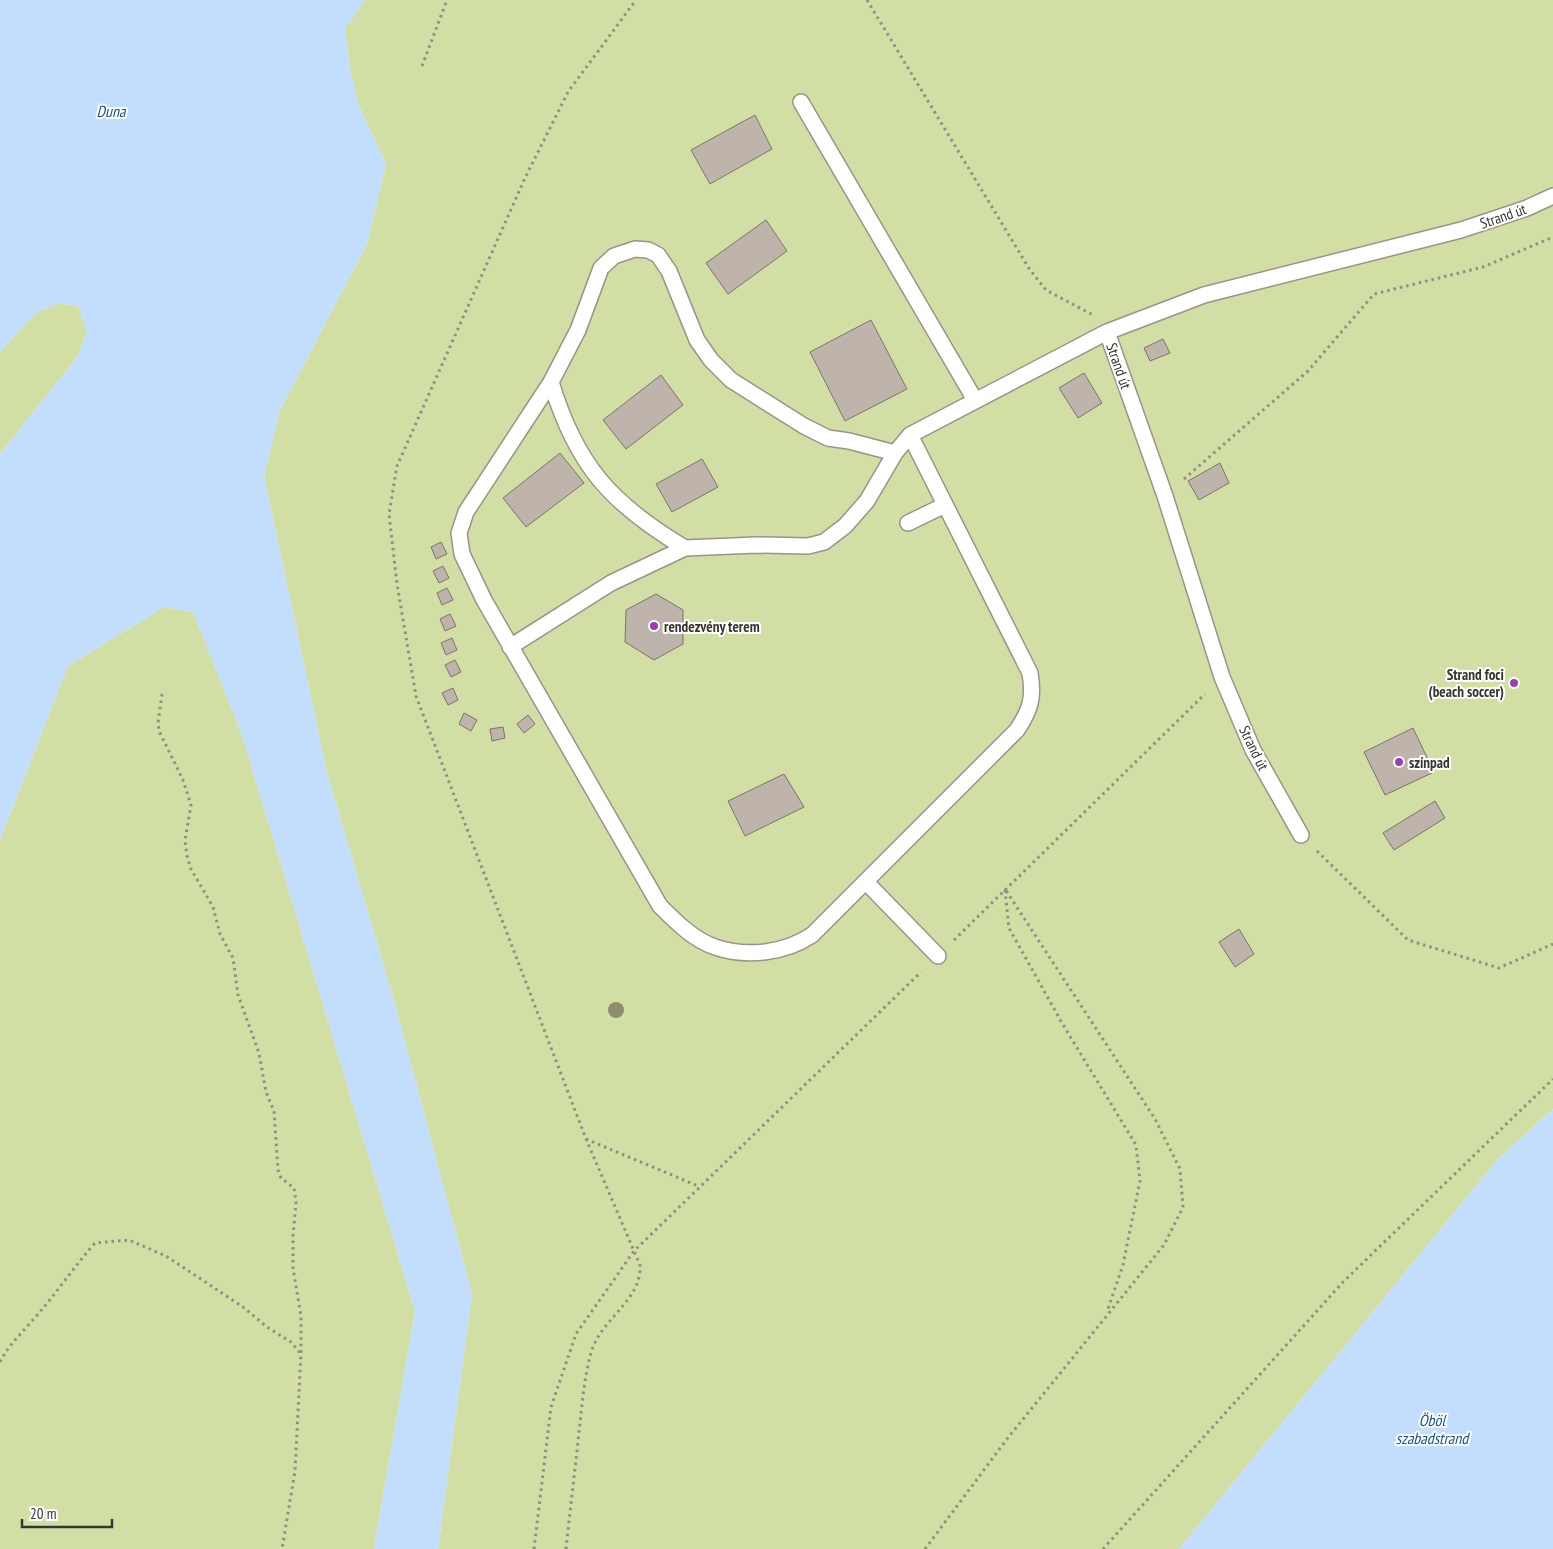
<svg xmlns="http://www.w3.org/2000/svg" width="1553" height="1549" font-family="'PT Sans Narrow',sans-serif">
	<rect width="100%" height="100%" fill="#fdf1e8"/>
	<!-- green -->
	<path fill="#d1dfa5" d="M 365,0 L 1553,0 L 1553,1109 L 1498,1159 L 1179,1549 L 438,1549 L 472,1294 L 395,1004 L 327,773 L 264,476 L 280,410 L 367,244 L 386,164 L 359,106 L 350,69 L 345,28 Z
		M 59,303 L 78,306 L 87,331 L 78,356 L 0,454 L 0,352 L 36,313 Z
		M 164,607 L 193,612 L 242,735 L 415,1311 L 374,1549 L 0,1549 L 0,840 L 68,666 Z"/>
	<!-- water -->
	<path fill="#c3ddfc" d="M 0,0 L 365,0 L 345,28 L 350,69 L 359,106 L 386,164 L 367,244 L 280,410 L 264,476 L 327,773 L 395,1004 L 472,1294 L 438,1549 L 374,1549 L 415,1311 L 242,735 L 193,612 L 164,607 L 68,666 L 0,840 L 0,454 L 78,356 L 87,331 L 78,306 L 59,303 L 36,313 L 0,352 Z
		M 1553,1109 L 1553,1549 L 1179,1549 L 1498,1159 Z"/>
	<!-- building -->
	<path fill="#bfb4ab" stroke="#7d736b" d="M 755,115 L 772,149 L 710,184 L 691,150 Z
		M 766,220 L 787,251 L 728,294 L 706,263 Z
		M 871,320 L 907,389 L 845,421 L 810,352 Z
		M 1163,339 L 1170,353 L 1150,361 L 1144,348 Z
		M 1084,373 L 1102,403 L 1078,418 L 1059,388 Z
		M 661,375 L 683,405 L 626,449 L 603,420 Z
		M 560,453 L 584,483 L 526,527 L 503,498 Z
		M 702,459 L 718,487 L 672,512 L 656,484 Z
		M 1220,463 L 1229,483 L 1199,500 L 1188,481 Z
		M 441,542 L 447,554 L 436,559 L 431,547 Z
		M 443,566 L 449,578 L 439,583 L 433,571 Z
		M 447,588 L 453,600 L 442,605 L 437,593 Z
		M 656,594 L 683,610 L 683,644 L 654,660 L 625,642 L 626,610 Z
		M 450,614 L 456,626 L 445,631 L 440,619 Z
		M 452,638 L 457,650 L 446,655 L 441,643 Z
		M 455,660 L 461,672 L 451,677 L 445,665 Z
		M 453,688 L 458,700 L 448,705 L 442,693 Z
		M 464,713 L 477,720 L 471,731 L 459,724 Z
		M 528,715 L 535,724 L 524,733 L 517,724 Z
		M 503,727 L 505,738 L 492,741 L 490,729 Z
		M 1413,728 L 1434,772 L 1385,795 L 1364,752 Z
		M 784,774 L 804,807 L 745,836 L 728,801 Z
		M 1435,801 L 1445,818 L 1394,850 L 1383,833 Z
		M 1239,929 L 1254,954 L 1235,967 L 1219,942 Z"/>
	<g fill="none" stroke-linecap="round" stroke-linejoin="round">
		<!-- service casing -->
		<g stroke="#9d928a" stroke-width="18">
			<path id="service" d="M 801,102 L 975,400
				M 1107,332 L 1165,496 L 1222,677 L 1253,750 L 1301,835
				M 551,382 C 576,465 611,504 685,548
				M 895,453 L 849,441 L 828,438 L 804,426 L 731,380 L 711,360 L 697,340 L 669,271 L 658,255 L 648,250 L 635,249 L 614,256 L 601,268 L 578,330 L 551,382 L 466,512 L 459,533 L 462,554 L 484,600 L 660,906 C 676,922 694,940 715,947 C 747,958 785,953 812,935 L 1017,730 C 1031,709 1034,697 1030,673 L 910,435 L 1107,332 L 1204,295 L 1461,230 L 1527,208 L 1553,196
				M 908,523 L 945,505
				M 510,647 L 611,583 L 685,548 L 757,545 L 808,546 L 824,542 L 845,526 L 867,501 L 895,453 L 910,435
				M 866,882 L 938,956"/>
		</g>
		<!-- path -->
		<path stroke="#938c85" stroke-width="3" stroke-dasharray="2.5 4" stroke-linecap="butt" d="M 867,0 L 1030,270 L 1046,290 L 1093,315
			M 422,66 L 447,0
			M 1184,479 L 1308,371 L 1374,294 L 1483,267 L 1553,237
			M 162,694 L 158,723 L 159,731 L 183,780 L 191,805 L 185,840 L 187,856 L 191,869 L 213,907 L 220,934 L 233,958 L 238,995 L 259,1053 L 266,1092 L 274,1111 L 278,1170 L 281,1178 L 294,1188 L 296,1202 L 293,1236 L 293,1268 L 301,1316 L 301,1353 L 295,1471 L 282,1549
			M 1317,851 L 1408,940 L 1499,968 L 1553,944
			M 1005,890 L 1009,928 L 1062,1023 L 1136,1145 L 1140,1181 L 1123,1265 L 1108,1309
			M 954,940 L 1205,694
			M 586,1139 L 698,1186
			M 0,1362 C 8,1346 20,1335 31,1322 C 54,1297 72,1269 95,1243 L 129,1240 L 166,1256 L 243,1307 L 267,1327 L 291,1342 L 300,1353
			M 534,1549 L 551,1407 L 576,1334 L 634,1251 L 921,972
			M 566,1549 C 570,1510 575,1471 579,1432 C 582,1406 584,1378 591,1353 C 600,1319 642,1301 640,1265 L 586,1139 L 416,696 L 397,584 L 389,514 L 397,466 L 525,178 L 568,92 L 636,0
			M 925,1549 L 1007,1439 L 1164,1245 L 1183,1207 L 1180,1169 L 1155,1119 L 1005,889
			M 1103,1549 L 1343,1282 L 1553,1079"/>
		<!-- service -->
		<use href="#service" stroke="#fff" stroke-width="15"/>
	</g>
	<!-- trees -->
	<circle fill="#8e8d6f" cx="616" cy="1010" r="8"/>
	<!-- markers -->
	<g fill="#9a40ac" stroke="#fff" stroke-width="2">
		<circle cx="654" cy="626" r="5"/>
		<circle cx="1514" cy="683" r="5"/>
		<circle cx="1399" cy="762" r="5"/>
	</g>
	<g text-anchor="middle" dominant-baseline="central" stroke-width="4" stroke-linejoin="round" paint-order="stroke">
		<!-- street labels -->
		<g font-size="15" fill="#383430" stroke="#fff">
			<text transform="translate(1503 216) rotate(-19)">Strand út</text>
			<text transform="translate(1119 366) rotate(71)">Strand út</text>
			<text transform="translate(1254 748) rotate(64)">Strand út</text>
		</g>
		<!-- poi labels -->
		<g font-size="15" font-weight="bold" fill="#383430" stroke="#fff" text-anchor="start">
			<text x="664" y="626">rendezvény terem</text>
			<text x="1504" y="674" text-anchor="end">Strand foci<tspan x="1504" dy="17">(beach soccer)</tspan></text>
			<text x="1409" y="762">színpad</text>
		</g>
		<!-- water labels -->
		<g font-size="16" font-style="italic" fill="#1a528e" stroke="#fff">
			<text x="111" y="111">Duna</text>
			<text x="1432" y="1420">Öböl<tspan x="1432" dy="18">szabadstrand</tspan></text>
		</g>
	</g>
	<!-- scale -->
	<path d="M22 1519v8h90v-8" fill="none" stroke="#383430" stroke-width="2.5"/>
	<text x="30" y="1519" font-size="15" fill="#383430" stroke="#ffffff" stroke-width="4" paint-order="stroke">20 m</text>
</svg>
